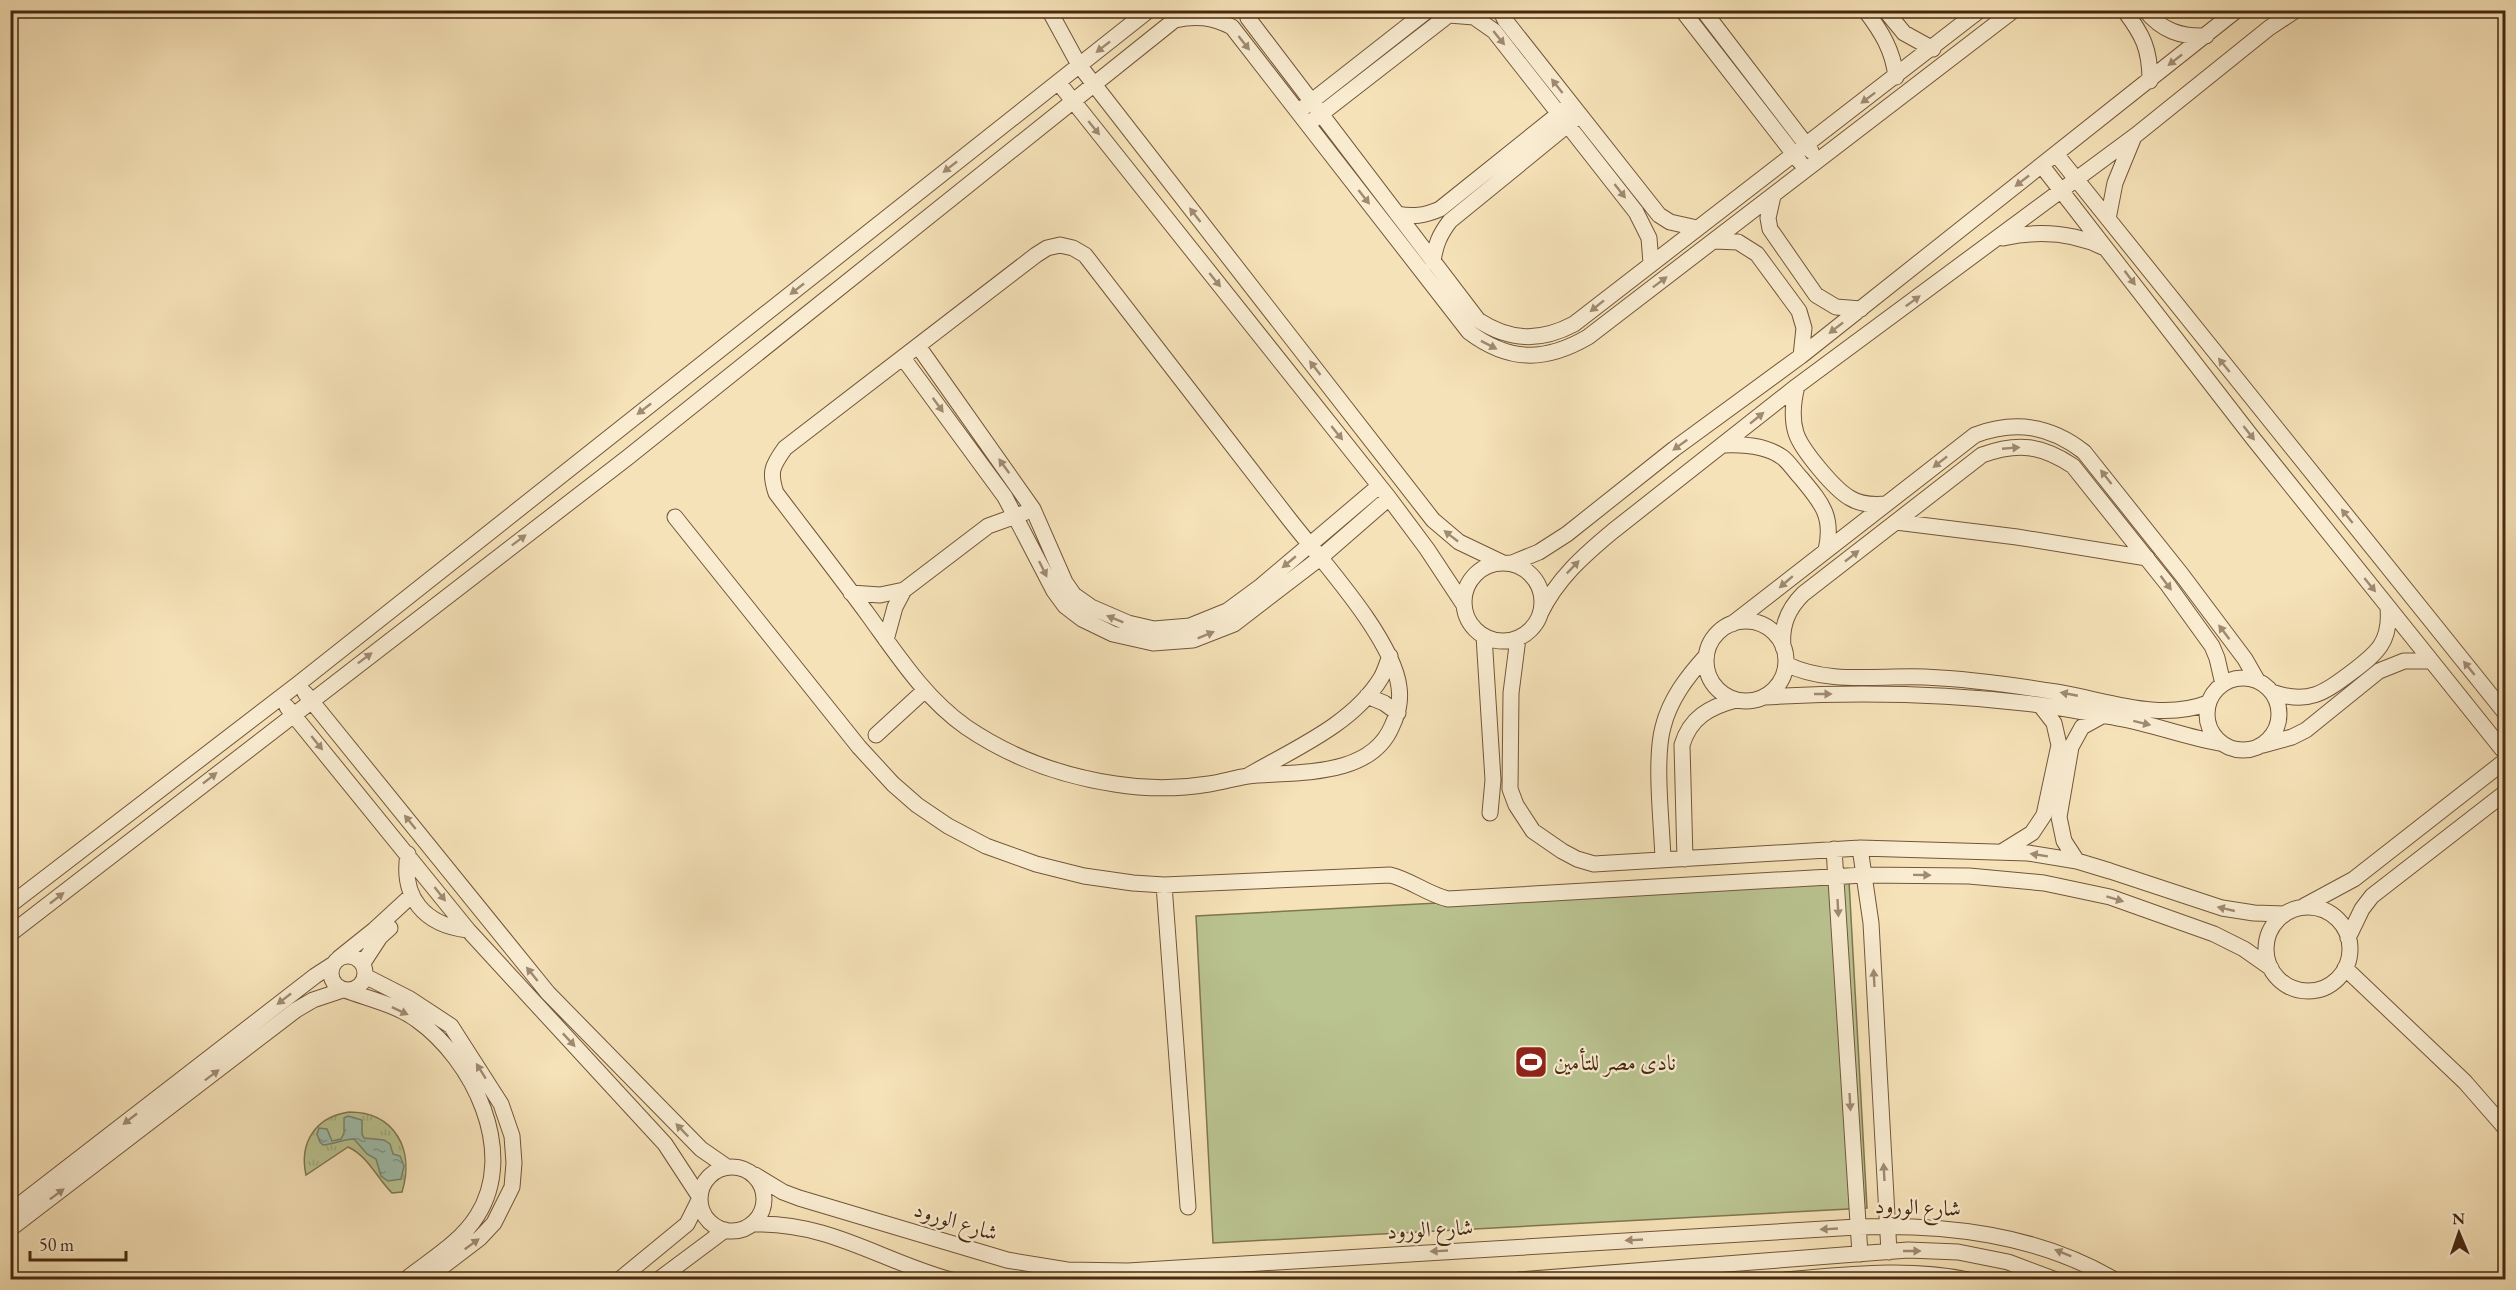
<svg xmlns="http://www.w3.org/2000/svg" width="2516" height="1290" font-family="'EB Garamond',Amiri,serif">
	<defs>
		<pattern id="grass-tufts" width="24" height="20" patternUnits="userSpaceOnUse" patternTransform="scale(1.5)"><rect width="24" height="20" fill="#bac491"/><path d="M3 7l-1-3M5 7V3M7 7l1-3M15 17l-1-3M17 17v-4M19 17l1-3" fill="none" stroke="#a1a87c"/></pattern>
		<pattern id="water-ripples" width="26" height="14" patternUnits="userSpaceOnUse" patternTransform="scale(1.5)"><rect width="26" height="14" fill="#9dbeac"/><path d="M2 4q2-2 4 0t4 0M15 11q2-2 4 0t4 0" fill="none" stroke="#829a8a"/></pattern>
	</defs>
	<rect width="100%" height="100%" fill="#f6e2b8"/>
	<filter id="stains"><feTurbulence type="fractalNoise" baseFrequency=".00333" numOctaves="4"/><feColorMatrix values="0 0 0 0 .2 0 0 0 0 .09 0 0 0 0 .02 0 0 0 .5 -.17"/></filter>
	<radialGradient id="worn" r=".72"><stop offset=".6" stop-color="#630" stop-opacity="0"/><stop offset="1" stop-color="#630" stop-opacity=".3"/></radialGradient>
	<!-- grass -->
	<path fill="url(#grass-tufts)" stroke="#807650" stroke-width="1.5" d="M 349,1112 C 395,1112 415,1150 402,1192 L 392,1193 C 377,1178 368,1156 348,1147 L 306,1175 C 299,1143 315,1117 349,1112 Z"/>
	<!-- garden -->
	<path fill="#bac491" stroke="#807650" stroke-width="1.5" d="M 1849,881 L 1867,1208 L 1213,1243 L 1196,916 Z"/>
	<!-- water -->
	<path fill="url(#water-ripples)" stroke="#7b826d" stroke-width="1.5" d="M 348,1116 L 362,1120 L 362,1134 L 364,1138 L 384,1140 L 390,1144 L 393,1154 L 400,1156 L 404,1166 L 401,1179 L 388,1181 L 381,1176 L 376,1159 L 367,1154 L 354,1139 C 344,1139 334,1144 323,1145 L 320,1142 L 317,1134 L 319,1128 L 327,1129 L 332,1141 L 341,1139 L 344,1133 L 344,1118 Z"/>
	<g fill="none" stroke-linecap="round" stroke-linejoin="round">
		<!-- minor casing -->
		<g stroke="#735639" stroke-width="17">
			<path id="minor" d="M 1049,10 L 1079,65 L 1433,520 L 1459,542 L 1503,563
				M 1246,10 L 1248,18 L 1478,320 C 1510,341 1540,342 1574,324 L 1980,10
				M 1500,10 L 1505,20 L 1659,215 L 1670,222 L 1697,228
				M 1682,10 L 1800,162
				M 1703,10 L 1811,151
				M 1865,10 C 1881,31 1893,50 1896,77
				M 1885,10 L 1904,33 L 1933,49
				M 2124,10 C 2143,35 2150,49 2150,81
				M 2145,10 C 2162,31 2181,37 2206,36
				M 2499,10 L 2506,12
				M 1449,15 L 1474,17 L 1494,31 L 1636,212 L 1649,238 L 1651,263
				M 1175,20 C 1196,15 1212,17 1232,27 L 1469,332 C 1509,362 1545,362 1588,337 L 2014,10
				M 1058,82 L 1389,498 L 1427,549 L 1464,605
				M 1303,108 L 1428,10
				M 1312,121 L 1455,10
				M 2056,154 L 2506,714
				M 2042,166 L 2252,437 L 2506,754
				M 1773,196 L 1768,218 L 1770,229 L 1816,295 L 1836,307 L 1861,309
				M 1397,214 C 1413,217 1424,216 1440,209 L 1566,108
				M 2108,219 L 2115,183 L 2133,139
				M 2003,238 C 2039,230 2072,232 2105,248
				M 1715,241 L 1738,242 L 1757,254 L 1799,311 L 1804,328 L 1801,356
				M 1060,245 L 1073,248 L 1085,255 C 1152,342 1219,428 1286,515 C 1318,557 1393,637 1399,687 C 1401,702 1398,713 1392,726 C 1370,779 1294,771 1248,776 C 1235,778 1222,782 1209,784 C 1178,789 1146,789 1115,784 C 1062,776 1010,757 966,727 C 925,698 898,656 869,616 C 839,575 807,534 776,493 C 769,472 772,466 785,448 L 1036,255 L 1047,248 Z
				M 1433,262 C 1435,245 1440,234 1450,221 L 1575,119
				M 918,346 L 1033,509 L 1065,582 L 1074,595 L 1091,607 L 1128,623 L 1154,629 L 1190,626 L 1227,611 L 1261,586 L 1379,486
				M 903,358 L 1005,497 L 1054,591 L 1065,606 L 1082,619 L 1113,634 L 1153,643 L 1193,640 L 1234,624 L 1320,558 L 1389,498
				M 1797,386 C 1793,402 1791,417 1796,433 C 1801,449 1834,489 1850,498 C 1861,505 1874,505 1886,504
				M 1723,445 C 1743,444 1765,445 1782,457 C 1789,462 1795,472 1801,478 C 1821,502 1834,516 1826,550
				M 675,517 L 859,747 L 893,784 L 917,805 L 948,826 L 986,846 L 1036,864 L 1084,876 L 1133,883 L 1164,885 L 1390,875 C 1411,880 1427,894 1448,899 L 1864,875 L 1969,876 L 2044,883 L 2110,897 L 2214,934 L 2244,949 L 2271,968
				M 1896,522 L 2017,537 L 2147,558
				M1464 602a39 39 0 1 1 78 0a39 39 0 1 1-78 0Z
				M 1512,563 L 1539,552 L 1567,534 L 1674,449 L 1801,356 L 2237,10
				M 851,593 L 880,595 L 904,590 L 988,526 L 1024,513
				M 1540,614 C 1557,579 1583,556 1613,531 L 1797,386 L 2136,135 L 2269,28 L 2296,10
				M1706 661a40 40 0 1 1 80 0a40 40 0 1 1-80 0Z
				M 1732,624 L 1975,435 C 2015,420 2050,425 2084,452 L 2182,575 L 2245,659 L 2257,680
				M 1484,636 L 1493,780 L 1490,813
				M 1518,638 L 1511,693 L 1510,789 L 1516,805 L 1533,831 L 1562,851 L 1577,859 L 1594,864 L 1860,848 L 2028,853 L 2077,861 L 2110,871 L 2222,908 L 2254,913 L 2285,914
				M 886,640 L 895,607 L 904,590
				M 1783,647 C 1781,625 1788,609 1803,594 L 1982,455 C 2018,442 2041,445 2073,466 L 2168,585 L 2212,646 L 2217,658 L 2223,684
				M 1786,664 C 1828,685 1879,675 1925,677 C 1969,679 2013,685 2056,692 C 2106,700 2159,722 2208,703
				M2207 714a36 36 0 1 1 72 0a36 36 0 1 1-72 0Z
				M 2272,692 C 2308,705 2324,693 2352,672 C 2377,653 2391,642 2388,608
				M 305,693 L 548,993 L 701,1149 L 727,1167
				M 1367,696 L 1384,703 L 1398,713
				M 1764,697 C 1851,692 1938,693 2024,703 C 2055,706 2087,713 2118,718 C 2153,724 2185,737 2220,743
				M 287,707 L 468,930 L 665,1144 L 699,1196
				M 876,735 L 924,691
				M 2263,745 L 2292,737 L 2306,730 L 2379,671 L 2404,661 L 2430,661
				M 1249,775 C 1294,749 1353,724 1381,678 C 1385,671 1387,663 1390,656
				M 1860,848 L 1871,923 L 1889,1252
				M 1834,849 L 1860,1254
				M 2003,851 L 2032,833 L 2044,815 L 2059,745 L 2054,723 L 2040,705
				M 408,854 C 401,897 424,925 468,930
				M 1685,859 L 1682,745 C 1690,718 1709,707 1736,700
				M 1663,860 C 1662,824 1654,760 1663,727 C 1670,699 1687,677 1706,656
				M 2077,861 L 2064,841 L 2059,817 L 2071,747 L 2082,727 L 2102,716
				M 1164,885 L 1188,1207
				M 10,905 L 298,684 L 1149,10
				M 2304,906 L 2354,879 L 2506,760
				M2266 949a42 42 0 1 1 84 0a42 42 0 1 1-84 0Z
				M 10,934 L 627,458 L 1187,10
				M 2348,938 L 2362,909 L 2372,896 L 2506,792
				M331 973a17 17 0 1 1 34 0a17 17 0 1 1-34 0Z
				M 339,958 L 374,930 L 412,895
				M 363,963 L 380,937 L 390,928
				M 2345,968 L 2465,1082 L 2506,1129
				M 365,976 L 410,999 L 451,1026 L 501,1104 L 512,1136 L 514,1163 L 512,1187 L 494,1223 L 480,1238 L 425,1280
				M 345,990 C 369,999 397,1005 417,1020 C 473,1060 518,1152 477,1216 C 460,1243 430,1260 405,1280
				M700 1199a32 32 0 1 1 64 0a32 32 0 1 1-64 0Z
				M 755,1175 L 783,1192 L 799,1198 L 1007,1260 L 1067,1270 L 1128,1271 L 1857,1227 C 1947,1224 2036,1234 2115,1280
				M 10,1212 L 315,976 L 332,965
				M 753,1224 C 830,1222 881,1261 951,1280
				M 10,1229 L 296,1010 L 313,1000 L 343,990
				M 619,1280 L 687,1224 L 699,1200
				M 658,1280 L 725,1230
				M 1519,1280 L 1908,1250 L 1958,1252 L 2008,1262 L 2056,1280
				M 1785,1280 C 1845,1275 1908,1267 1968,1280"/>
		</g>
		<!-- minor -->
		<use href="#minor" stroke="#f9ecd1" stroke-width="15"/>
	</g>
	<!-- one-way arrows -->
	<defs><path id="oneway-solid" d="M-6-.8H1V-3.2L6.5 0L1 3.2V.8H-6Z" transform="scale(1.5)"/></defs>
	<g fill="#a08a70">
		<use href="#oneway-solid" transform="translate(1499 38) rotate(51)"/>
		<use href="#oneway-solid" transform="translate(1244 43) rotate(52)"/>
		<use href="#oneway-solid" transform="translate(1103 47) rotate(142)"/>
		<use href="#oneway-solid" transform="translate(2175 60) rotate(142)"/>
		<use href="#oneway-solid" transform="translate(1557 86) rotate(-128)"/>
		<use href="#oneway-solid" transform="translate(1868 98) rotate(143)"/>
		<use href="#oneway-solid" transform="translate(1094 128) rotate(51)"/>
		<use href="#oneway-solid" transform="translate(950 167) rotate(142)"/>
		<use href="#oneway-solid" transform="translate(2022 181) rotate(142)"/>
		<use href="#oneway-solid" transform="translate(1620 191) rotate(52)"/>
		<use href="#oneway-solid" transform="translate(1364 197) rotate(52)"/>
		<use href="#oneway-solid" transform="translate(1195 215) rotate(-128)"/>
		<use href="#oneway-solid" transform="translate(2130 278) rotate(53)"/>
		<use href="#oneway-solid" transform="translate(1215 280) rotate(51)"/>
		<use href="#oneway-solid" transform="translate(1660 282) rotate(-37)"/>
		<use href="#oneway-solid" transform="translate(797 289) rotate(142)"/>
		<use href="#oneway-solid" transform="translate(1913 301) rotate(-36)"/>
		<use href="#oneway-solid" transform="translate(1597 306) rotate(141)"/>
		<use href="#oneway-solid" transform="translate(1836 328) rotate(142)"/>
		<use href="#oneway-solid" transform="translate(1489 345) rotate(27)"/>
		<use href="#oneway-solid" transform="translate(2224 365) rotate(-129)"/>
		<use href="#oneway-solid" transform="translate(1315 368) rotate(-128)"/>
		<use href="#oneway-solid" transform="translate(938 405) rotate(54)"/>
		<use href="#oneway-solid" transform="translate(644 409) rotate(142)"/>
		<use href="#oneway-solid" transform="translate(1757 418) rotate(-39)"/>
		<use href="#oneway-solid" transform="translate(1337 433) rotate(51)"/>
		<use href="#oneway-solid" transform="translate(2249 433) rotate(52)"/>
		<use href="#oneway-solid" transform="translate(1680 445) rotate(144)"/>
		<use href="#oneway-solid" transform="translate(2011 448) rotate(-5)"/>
		<use href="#oneway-solid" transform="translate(1940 462) rotate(142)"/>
		<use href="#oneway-solid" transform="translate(1004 466) rotate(-126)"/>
		<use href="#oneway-solid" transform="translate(2106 477) rotate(-128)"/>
		<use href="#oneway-solid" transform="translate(2347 516) rotate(-129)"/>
		<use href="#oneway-solid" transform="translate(1451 536) rotate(-142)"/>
		<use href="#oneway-solid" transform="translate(519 540) rotate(-37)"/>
		<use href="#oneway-solid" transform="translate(1852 556) rotate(-38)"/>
		<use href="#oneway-solid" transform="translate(1289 562) rotate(140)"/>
		<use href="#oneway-solid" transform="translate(1573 567) rotate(-46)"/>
		<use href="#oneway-solid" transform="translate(1043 569) rotate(64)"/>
		<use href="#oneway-solid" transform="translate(1786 582) rotate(139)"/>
		<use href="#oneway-solid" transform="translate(2166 583) rotate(53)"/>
		<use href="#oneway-solid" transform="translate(2370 585) rotate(51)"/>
		<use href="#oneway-solid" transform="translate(1115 619) rotate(-158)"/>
		<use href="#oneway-solid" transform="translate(2224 632) rotate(-127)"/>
		<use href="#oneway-solid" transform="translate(1206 635) rotate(-22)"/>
		<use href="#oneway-solid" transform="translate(365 658) rotate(-37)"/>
		<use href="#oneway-solid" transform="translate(2469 668) rotate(-129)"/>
		<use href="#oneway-solid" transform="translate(1823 694)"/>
		<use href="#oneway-solid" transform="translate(2069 694) rotate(-169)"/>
		<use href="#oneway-solid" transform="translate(2142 723) rotate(14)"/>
		<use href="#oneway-solid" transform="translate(317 743) rotate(51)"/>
		<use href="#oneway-solid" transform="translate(210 778) rotate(-38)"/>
		<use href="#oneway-solid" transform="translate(410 822) rotate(-129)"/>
		<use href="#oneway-solid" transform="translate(2039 855) rotate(-171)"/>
		<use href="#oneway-solid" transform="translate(1922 875) rotate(1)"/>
		<use href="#oneway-solid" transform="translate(440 894) rotate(52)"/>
		<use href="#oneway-solid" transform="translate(57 898) rotate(-38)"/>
		<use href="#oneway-solid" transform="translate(2115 899) rotate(17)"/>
		<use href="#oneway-solid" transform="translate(1838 908) rotate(87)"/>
		<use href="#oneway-solid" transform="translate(2226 909) rotate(-167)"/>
		<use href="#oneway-solid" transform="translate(532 974) rotate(-129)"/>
		<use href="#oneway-solid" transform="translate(1874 978) rotate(-93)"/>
		<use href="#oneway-solid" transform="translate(284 999) rotate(142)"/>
		<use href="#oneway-solid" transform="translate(400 1011) rotate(25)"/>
		<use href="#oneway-solid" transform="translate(569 1040) rotate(47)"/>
		<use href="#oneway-solid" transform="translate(481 1071) rotate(-122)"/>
		<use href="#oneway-solid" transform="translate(212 1075) rotate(-37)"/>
		<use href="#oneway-solid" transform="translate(1850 1102) rotate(87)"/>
		<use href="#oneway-solid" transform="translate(130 1119) rotate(142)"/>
		<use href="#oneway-solid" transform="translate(682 1130) rotate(-134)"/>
		<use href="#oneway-solid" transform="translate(1884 1172) rotate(-93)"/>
		<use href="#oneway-solid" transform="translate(57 1194) rotate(-37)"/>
		<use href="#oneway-solid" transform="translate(1829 1229) rotate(177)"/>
		<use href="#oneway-solid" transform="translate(1634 1240) rotate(177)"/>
		<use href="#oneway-solid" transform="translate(472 1244) rotate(-36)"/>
		<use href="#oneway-solid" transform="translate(1439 1251) rotate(177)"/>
		<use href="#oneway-solid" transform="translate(1912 1251)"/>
		<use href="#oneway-solid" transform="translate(2063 1253) rotate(-158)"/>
	</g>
	<!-- icons -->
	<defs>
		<g id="stadium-square" transform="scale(1.725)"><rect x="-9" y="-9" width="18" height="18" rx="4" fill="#8f2418" stroke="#f9ecd1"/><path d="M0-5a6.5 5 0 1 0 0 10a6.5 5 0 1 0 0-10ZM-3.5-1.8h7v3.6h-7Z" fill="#fff"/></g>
	</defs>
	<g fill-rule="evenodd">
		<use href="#stadium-square" x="1531" y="1062"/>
	</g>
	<g text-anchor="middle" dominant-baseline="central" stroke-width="4.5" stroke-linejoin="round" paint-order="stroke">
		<!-- poi labels -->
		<g font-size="22" fill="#47280f" stroke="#f9ecd1" text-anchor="start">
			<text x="1554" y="1062">نادى مصر للتأمين</text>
		</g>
		<!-- street labels -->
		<g font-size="22" fill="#47280f" stroke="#f9ecd1">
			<text transform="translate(1918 1207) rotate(2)">شارع الورود</text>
			<text transform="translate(956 1221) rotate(17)">شارع الورود</text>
			<text transform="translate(1430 1229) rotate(-3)">شارع الورود</text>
		</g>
	</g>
	<!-- margin -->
	<rect width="2516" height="1290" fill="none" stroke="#f6e2b8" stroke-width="36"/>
	<rect x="12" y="12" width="2492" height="1266" fill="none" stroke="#47280f" stroke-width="3"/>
	<rect x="18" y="18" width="2480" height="1254" fill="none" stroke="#47280f" stroke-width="1.5"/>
	<!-- north arrow -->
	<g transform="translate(2459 1233) rotate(358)" stroke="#f9ecd1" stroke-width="4.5" paint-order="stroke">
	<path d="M0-4.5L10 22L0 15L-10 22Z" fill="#47280f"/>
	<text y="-9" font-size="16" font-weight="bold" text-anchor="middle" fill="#47280f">N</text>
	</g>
	<!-- scale -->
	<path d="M30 1251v9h96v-9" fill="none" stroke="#47280f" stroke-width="3"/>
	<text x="39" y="1251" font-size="18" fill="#47280f" stroke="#f9ecd1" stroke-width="4.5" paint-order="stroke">50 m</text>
	<rect width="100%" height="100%" filter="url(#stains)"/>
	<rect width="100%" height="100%" fill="url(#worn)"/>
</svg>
